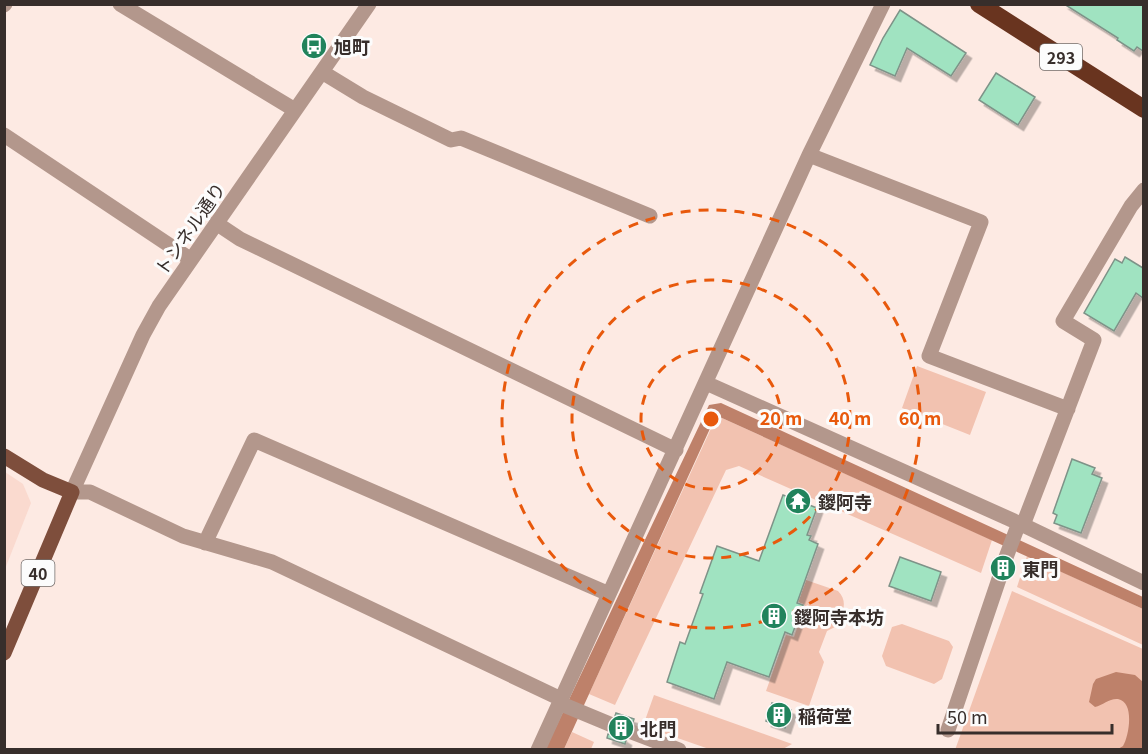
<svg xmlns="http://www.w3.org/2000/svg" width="1148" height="754" font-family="Georgia,'Noto Sans JP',serif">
	<defs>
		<filter id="shadow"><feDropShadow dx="5.5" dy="5.5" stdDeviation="0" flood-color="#0004"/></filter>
	</defs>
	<rect width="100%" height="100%" fill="#fdeae3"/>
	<!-- built -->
	<path fill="#fadacf" d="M 5,472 L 23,484 L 31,503 L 5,569 Z"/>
	<!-- green -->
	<path fill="#f2c2b0" d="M 917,366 L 986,392 L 970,435 L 902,408 Z
		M 722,418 L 992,540 L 981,573 L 739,466 L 726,470 L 615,705 L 589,694 L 714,422 Z
		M 1027,556 L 1143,609 L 1143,645 L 1017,587 Z
		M 806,580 L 838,591 C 849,602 842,613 837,626 L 827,631 L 819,652 L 824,662 L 809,706 L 766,691 L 786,635 L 794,637 L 805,605 L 798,602 Z
		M 1012,591 L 1143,649 L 1143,749 L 955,750 Z
		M 902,624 L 949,641 L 953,647 L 942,679 L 934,684 L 886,666 L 882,656 L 892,627 Z
		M 654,695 L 792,744 L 783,749 L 709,749 L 643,726 Z
		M 572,732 L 594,742 L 591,749 L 564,749 Z"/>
	<!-- water -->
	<path fill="#be816a" d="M 721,403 L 1143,597 L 1143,609 L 722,418 L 713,422 L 564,749 L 545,750 L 709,405 Z
		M 1116,672 L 1135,675 L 1143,682 L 1143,749 L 1104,749 L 1118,749 L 1123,746 C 1129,736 1135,702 1118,699 C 1110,698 1103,705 1095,707 L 1089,702 L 1093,684 L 1096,679 Z"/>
	<!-- building -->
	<path fill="#a0e3c1" stroke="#7e9388" stroke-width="1.5" filter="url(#shadow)" d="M 1064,4 L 1143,4 L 1143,51 L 1137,47 L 1134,51 L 1117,40 L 1118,38 Z
		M 900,10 L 966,53 L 951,76 L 907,48 L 895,76 L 870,65 L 883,38 Z
		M 996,73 L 1035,97 L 1018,125 L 979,100 Z
		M 1125,257 L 1143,268 L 1143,298 L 1136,293 L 1114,331 L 1084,313 L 1115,259 L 1122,263 Z
		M 1072,459 L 1095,468 L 1092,474 L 1102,478 L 1081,533 L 1054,523 L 1057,515 L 1053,513 Z
		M 783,495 L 817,508 L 807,535 L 811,536 L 809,540 L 818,544 L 797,603 L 803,605 L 792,635 L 785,632 L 769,677 L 727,662 L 714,699 L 667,682 L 680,642 L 685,644 L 703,594 L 700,593 L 717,546 L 759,561 Z
		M 900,557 L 941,572 L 931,601 L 889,586 Z
		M 772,703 L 791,710 L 785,728 L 766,721 Z
		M 616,713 L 634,719 L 633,722 L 627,722 L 622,725 L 620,720 L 615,716 Z
		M 619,731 L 621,737 L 626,740 L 625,744 L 607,738 L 608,734 L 614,735 Z"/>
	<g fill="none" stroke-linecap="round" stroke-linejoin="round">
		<!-- minor -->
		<path stroke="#b3978c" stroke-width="15" d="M 120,4 L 295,110
			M 369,4 L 159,306 L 143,335 L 72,492 L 90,492 L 183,536 L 272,562 L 561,699
			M 4,5 L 5,4
			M 322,72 L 363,97 L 451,140 L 461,138 L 650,216
			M 4,135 L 190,259
			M 809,155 L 981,222 L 929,356 L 1068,409
			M 216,223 L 240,239 L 676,450
			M 706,383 L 1023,525 L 1144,583
			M 1023,525 L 1094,340 L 1063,321 L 1131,206 L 1144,190
			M 205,543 L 254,440 L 609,594
			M 1005,560 L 1019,523
			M 559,703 L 612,725
			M 948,730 L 1000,576
			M 629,731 L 679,750
			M 538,750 L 809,155 L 883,4"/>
		<!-- major -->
		<path stroke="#7e4e3c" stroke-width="15" d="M 4,456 L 43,480 L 72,492 L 4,653"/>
		<!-- highway -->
		<path stroke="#69341f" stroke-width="18" d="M 979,4 L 1144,109"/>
	</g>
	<!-- distance rings -->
	<g fill="none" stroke="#e8590c" stroke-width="3" stroke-dasharray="10 8">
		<circle cx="711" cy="419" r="70"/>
		<circle cx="711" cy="419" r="139"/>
		<circle cx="711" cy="419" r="209"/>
	</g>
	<!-- icons -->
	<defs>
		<g id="bus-disc" transform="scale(1.35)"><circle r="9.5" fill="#21835c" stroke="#fcfcfc"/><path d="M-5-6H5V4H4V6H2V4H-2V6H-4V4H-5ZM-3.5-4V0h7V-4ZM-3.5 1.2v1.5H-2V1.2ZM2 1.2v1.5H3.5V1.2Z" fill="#fff"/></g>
		<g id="temple-disc" transform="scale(1.35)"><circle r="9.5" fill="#21835c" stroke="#fcfcfc"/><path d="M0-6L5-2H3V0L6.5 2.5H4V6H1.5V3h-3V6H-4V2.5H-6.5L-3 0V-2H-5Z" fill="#fff"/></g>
		<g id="building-disc" transform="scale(1.35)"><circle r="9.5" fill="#21835c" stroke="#fcfcfc"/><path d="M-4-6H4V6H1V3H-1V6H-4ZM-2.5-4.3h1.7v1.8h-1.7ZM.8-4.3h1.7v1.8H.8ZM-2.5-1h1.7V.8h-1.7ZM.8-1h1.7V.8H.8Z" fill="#fff"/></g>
	</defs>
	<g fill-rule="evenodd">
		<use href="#bus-disc" x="314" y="46"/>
		<use href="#temple-disc" x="798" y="501"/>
		<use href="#building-disc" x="1003" y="568"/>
		<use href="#building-disc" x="774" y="616"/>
		<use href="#building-disc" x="779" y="715"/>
		<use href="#building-disc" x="621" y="728"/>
	</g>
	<g text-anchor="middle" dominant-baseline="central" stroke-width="6" stroke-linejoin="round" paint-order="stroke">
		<!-- shield labels -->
		<g fill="#fcfcfc" stroke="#726c6a" stroke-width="1.5">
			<rect x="1040" y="44" width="42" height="26" rx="4.5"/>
			<rect x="21.5" y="560" width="33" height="26" rx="4.5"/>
		</g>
		<g font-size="16" font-weight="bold" fill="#372e2b">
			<text x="1061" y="57">293</text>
			<text x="38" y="573">40</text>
		</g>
		<!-- poi labels -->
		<g font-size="18" font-weight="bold" fill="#372e2b" stroke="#fcfcfc" text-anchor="start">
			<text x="334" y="46">旭町</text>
			<text x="818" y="501">鑁阿寺</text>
			<text x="1022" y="568">東門</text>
			<text x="794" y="616">鑁阿寺本坊</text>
			<text x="798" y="715">稲荷堂</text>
			<text x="640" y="728">北門</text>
		</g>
		<!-- street labels -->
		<g font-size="18" fill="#372e2b" stroke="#fcfcfc">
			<text transform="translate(189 228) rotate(-55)">トンネル通り</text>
		</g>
	</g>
	<circle cx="711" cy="419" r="9" fill="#e8590c" stroke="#fcfcfc" stroke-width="3"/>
	<g font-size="18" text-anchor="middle" font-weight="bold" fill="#e8590c" stroke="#fcfcfc" stroke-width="6" stroke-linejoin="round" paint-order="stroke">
		<text x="781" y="425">20 m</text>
		<text x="850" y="425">40 m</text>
		<text x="920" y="425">60 m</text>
	</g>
	<!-- border -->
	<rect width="1148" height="754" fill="none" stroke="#372e2b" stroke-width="12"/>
	<!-- scale -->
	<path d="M938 724v9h174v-9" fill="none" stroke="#372e2b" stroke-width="3"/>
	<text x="947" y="724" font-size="18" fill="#372e2b" stroke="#fcfcfc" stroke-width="4.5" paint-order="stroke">50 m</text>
</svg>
